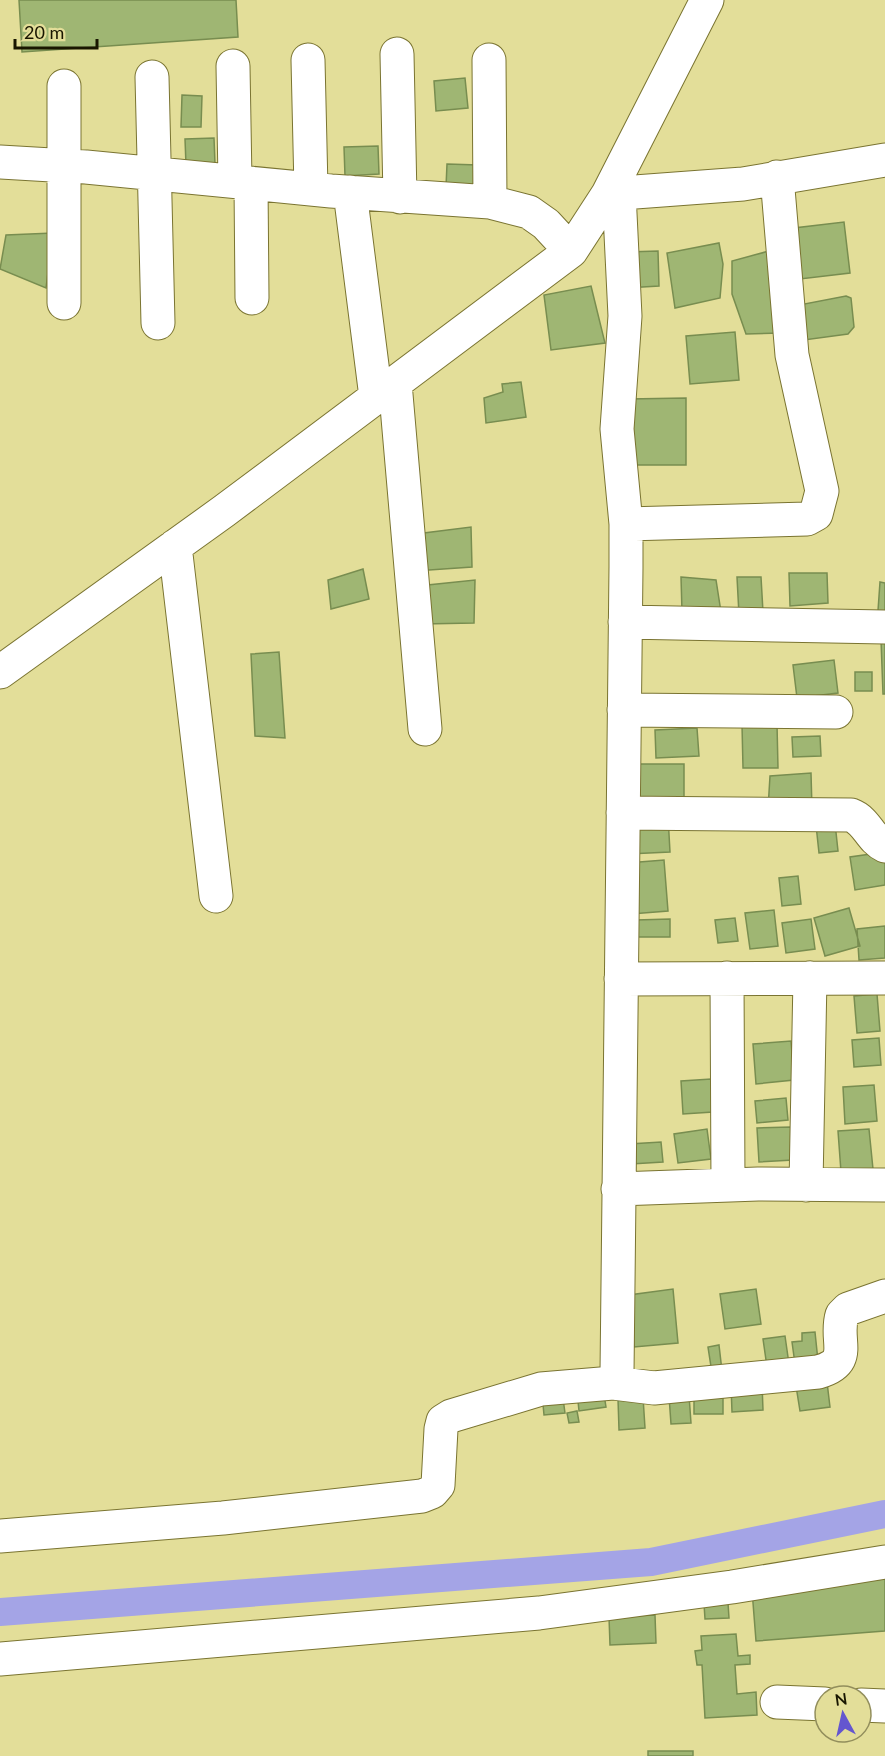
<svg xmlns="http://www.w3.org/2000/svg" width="885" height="1756" font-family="Lato,sans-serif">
	<rect width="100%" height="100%" fill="#e3de99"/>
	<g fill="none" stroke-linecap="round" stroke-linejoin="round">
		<!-- canal -->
		<path stroke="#a4a4e6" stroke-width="28" d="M 0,1612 L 651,1562 L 885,1514"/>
	</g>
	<!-- building -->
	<path fill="#9fb673" stroke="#788d50" stroke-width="1.5" d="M 19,0 L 236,0 L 238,37 L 22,52 Z
		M 465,78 L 468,108 L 436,111 L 434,81 Z
		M 182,95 L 202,96 L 201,127 L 181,127 Z
		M 214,138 L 215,164 L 186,165 L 185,139 Z
		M 378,146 L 379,174 L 345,176 L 344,147 Z
		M 447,164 L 478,165 L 478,187 L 446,187 Z
		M 844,222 L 850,273 L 800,279 L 794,228 Z
		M 53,233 L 46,288 L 0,269 L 6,235 Z
		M 719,243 L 723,264 L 720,298 L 675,308 L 667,253 Z
		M 658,251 L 659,286 L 626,288 L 626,252 Z
		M 769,251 L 781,333 L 746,334 L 732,294 L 732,261 Z
		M 591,286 L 605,343 L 551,350 L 544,295 Z
		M 846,296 L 851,298 L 854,327 L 848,334 L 804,340 L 799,305 Z
		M 735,332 L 739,380 L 690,384 L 686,336 Z
		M 521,382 L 526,417 L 486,423 L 484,398 L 503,392 L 502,384 Z
		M 686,398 L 686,465 L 629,465 L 628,399 Z
		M 471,527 L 472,567 L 415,571 L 416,534 Z
		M 363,569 L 369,599 L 331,609 L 328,580 Z
		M 789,573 L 827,573 L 828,603 L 790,606 Z
		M 681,577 L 716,580 L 721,612 L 682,612 Z
		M 737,577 L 761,577 L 763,612 L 739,615 Z
		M 475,580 L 474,623 L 422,624 L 418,586 Z
		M 880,582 L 885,583 L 885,625 L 877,625 Z
		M 881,640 L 885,640 L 885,694 L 883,694 Z
		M 279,652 L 285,738 L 255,736 L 251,654 Z
		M 834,660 L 838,693 L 797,698 L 793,665 Z
		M 855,672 L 872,672 L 872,691 L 855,691 Z
		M 777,724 L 778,768 L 743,768 L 742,725 Z
		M 697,728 L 699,756 L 656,758 L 655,730 Z
		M 820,736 L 821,756 L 793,757 L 792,737 Z
		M 630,764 L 684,764 L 684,806 L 631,807 Z
		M 811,773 L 812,809 L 768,809 L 770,776 Z
		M 668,816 L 670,852 L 628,854 L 627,818 Z
		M 835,823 L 838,851 L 819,853 L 816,825 Z
		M 885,852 L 885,885 L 855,890 L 850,857 Z
		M 664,860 L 668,911 L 631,914 L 627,863 Z
		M 798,876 L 801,904 L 782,906 L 779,878 Z
		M 849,908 L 860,946 L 825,956 L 814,918 Z
		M 774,910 L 778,946 L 750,949 L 745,913 Z
		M 735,918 L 738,941 L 718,943 L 715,920 Z
		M 670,919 L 670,937 L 637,937 L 636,920 Z
		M 811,919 L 815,949 L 786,953 L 782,923 Z
		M 885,926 L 885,958 L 859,960 L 857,929 Z
		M 877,994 L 880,1031 L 857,1033 L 854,996 Z
		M 879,1038 L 881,1065 L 854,1067 L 852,1040 Z
		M 791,1041 L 794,1080 L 756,1084 L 753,1044 Z
		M 711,1079 L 713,1112 L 683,1114 L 681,1081 Z
		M 874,1085 L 877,1121 L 845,1124 L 843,1087 Z
		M 786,1098 L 788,1120 L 757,1123 L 755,1101 Z
		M 791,1127 L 793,1160 L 759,1162 L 757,1128 Z
		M 707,1129 L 711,1159 L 678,1163 L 674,1134 Z
		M 869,1129 L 873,1169 L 841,1172 L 838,1131 Z
		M 661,1142 L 663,1162 L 631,1164 L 629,1144 Z
		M 673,1289 L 678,1343 L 634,1347 L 629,1295 Z
		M 756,1289 L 761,1324 L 725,1329 L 720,1294 Z
		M 815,1332 L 818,1361 L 795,1364 L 792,1342 L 802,1341 L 802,1333 Z
		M 785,1336 L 789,1364 L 767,1367 L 763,1339 Z
		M 719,1345 L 722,1371 L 712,1373 L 708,1347 Z
		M 827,1382 L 830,1407 L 800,1411 L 796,1386 Z
		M 723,1383 L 723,1414 L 694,1414 L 694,1384 Z
		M 762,1383 L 763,1410 L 732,1412 L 731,1385 Z
		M 603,1388 L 606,1407 L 579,1411 L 577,1391 Z
		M 562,1391 L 565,1413 L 544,1415 L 542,1394 Z
		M 689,1395 L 691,1423 L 671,1424 L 669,1396 Z
		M 643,1397 L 645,1428 L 619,1430 L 618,1399 Z
		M 577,1411 L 579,1422 L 569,1423 L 567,1413 Z
		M 885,1579 L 885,1631 L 756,1641 L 752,1590 Z
		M 728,1603 L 729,1618 L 705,1619 L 704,1604 Z
		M 655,1615 L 656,1643 L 610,1645 L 609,1617 Z
		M 736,1634 L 738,1656 L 750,1655 L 750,1664 L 735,1665 L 737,1694 L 756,1692 L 757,1715 L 705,1718 L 702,1665 L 697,1665 L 695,1651 L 702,1650 L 701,1636 Z
		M 648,1751 L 693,1751 L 693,1756 L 648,1756 Z"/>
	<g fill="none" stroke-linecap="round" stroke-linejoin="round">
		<!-- minor casing -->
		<g stroke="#7a7431" stroke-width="35">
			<path id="minor" d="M 397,54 L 400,197
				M 308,60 L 311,189
				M 489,60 L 490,202
				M 233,66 L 235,181
				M 152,77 L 158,323
				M 64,86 L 64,303
				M 0,162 L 86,167 L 331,191 L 490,202 L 529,212 L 546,224 L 571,251
				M 251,183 L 252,298
				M 350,192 L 376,397
				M 608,194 L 743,184 L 885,160
				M 395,383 L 425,729
				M 626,524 L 807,519 L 816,514 L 822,491 L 792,355 L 777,177
				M 175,546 L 216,896
				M 625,622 L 885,627
				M 0,672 L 224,511 L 571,251 L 608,194 L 707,0
				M 624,710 L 836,712
				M 623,813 L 851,815 C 867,821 870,839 885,846
				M 727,978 L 728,1185
				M 621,979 L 885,978
				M 806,1185 L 810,978
				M 618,1189 L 758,1184 L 885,1185
				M 613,1383 L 654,1388 L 818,1372 C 855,1362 834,1341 842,1315 L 848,1309 L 885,1296
				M 0,1536 L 223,1518 L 422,1496 L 432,1492 L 438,1485 L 441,1429 L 443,1421 L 451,1416 L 541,1389 L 613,1383 L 617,1373 L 626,567 L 626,524 L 617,429 L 625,316 L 619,193
				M 0,1659 L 539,1613 L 732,1587 L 885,1562
				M 777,1702 L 825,1704
				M 861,1705 L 885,1706"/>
		</g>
		<!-- minor -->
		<use href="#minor" stroke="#fff" stroke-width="33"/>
	</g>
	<!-- north arrow -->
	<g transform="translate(843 1714) rotate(352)"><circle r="28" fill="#e3de99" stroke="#928e5c" stroke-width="1.5"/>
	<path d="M0-4.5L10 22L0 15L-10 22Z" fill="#6456cf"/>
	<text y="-9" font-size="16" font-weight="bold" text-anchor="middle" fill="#191600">N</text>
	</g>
	<!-- scale -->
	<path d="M15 39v9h82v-9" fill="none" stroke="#191600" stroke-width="3"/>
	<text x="24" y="39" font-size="18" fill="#191600" stroke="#e3de99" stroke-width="4.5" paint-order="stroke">20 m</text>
</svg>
